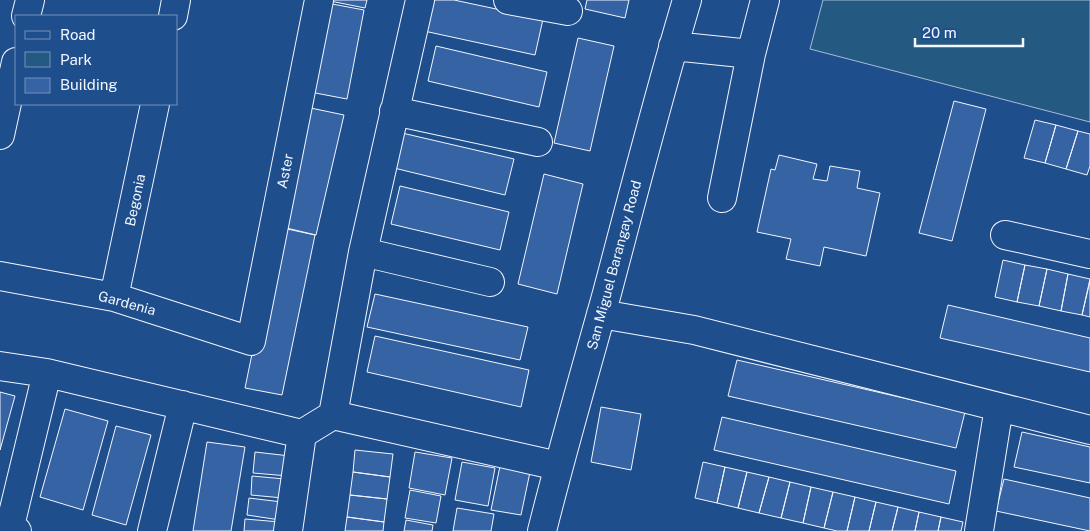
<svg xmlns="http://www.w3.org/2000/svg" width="1090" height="531" font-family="'Public Sans',sans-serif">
	<rect width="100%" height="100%" fill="#1f4e8c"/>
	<!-- green -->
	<path fill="#245a82" stroke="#a8bbd7" d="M 823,0 L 1090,0 L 1090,122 L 810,49 Z"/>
	<!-- building -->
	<path fill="#3563a3" stroke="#f2f6ff" d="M 330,0 L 367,0 L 365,8 L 330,1 Z
		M 430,0 L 454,0 L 543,19 L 535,55 L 424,31 Z
		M 587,0 L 629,0 L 625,18 L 585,9 Z
		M 327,3 L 364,10 L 347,99 L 310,92 Z
		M 578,38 L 614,46 L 590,151 L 554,143 Z
		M 436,46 L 547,72 L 539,107 L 428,81 Z
		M 954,101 L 986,109 L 952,241 L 919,233 Z
		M 306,107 L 344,115 L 316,235 L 278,226 Z
		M 1035,120 L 1056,125 L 1045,163 L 1024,158 Z
		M 1056,125 L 1078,131 L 1066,169 L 1045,163 Z
		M 1078,131 L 1090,134 L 1090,166 L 1087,175 L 1066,169 Z
		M 402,133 L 514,159 L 505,195 L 394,168 Z
		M 779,155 L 817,164 L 813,179 L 827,181 L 830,166 L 860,171 L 857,188 L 880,193 L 866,256 L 824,247 L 820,266 L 786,259 L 791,239 L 757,232 L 771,169 L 775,170 Z
		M 544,174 L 583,184 L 557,294 L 518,284 Z
		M 400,186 L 509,212 L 500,250 L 391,224 Z
		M 278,227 L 315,235 L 282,395 L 245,388 Z
		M 1003,260 L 1025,265 L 1017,302 L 995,297 Z
		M 1025,265 L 1047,269 L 1039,306 L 1017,302 Z
		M 1047,269 L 1068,274 L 1061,311 L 1039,306 Z
		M 1068,274 L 1090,279 L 1082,315 L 1061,311 Z
		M 1090,281 L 1090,317 L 1082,315 Z
		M 375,294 L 528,327 L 520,360 L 367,327 Z
		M 948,305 L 1090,338 L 1090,372 L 940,338 Z
		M 375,336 L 529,370 L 521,407 L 367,372 Z
		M 737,360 L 965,412 L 956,448 L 728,396 Z
		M 0,392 L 15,396 L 0,450 Z
		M 601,407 L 641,414 L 631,470 L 591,462 Z
		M 65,409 L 108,421 L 83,510 L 40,497 Z
		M 722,417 L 956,471 L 949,504 L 714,450 Z
		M 116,426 L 151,435 L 126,525 L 92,515 Z
		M 1022,432 L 1090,447 L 1090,483 L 1014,467 Z
		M 207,442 L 245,447 L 231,531 L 193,531 Z
		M 355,450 L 393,454 L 390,477 L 353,472 Z
		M 255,452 L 290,456 L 288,476 L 253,473 Z
		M 415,452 L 452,458 L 445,495 L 409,488 Z
		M 462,462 L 495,468 L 488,506 L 455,500 Z
		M 703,462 L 725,467 L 717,503 L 695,498 Z
		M 500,466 L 530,472 L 521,515 L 491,510 Z
		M 725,467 L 747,472 L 738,508 L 717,503 Z
		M 353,472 L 390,477 L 387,499 L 350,495 Z
		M 747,472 L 769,477 L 759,513 L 738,508 Z
		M 252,476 L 285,479 L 283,498 L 251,495 Z
		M 769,477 L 790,482 L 781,518 L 759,513 Z
		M 1004,479 L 1090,498 L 1090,531 L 996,511 Z
		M 790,482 L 811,487 L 803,523 L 781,518 Z
		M 811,487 L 833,492 L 824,528 L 803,523 Z
		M 410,490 L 441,496 L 436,523 L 405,518 Z
		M 833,492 L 855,497 L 847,531 L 837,531 L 824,528 Z
		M 350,495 L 387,499 L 384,522 L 347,517 Z
		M 855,497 L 876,502 L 869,531 L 847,531 Z
		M 249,498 L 282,502 L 280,520 L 247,515 Z
		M 876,502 L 898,507 L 892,531 L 869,531 Z
		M 898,507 L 919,512 L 915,531 L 892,531 Z
		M 457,508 L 494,514 L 491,531 L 453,531 Z
		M 919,512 L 941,517 L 938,531 L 915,531 Z
		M 347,517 L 384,522 L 383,531 L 345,531 Z
		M 941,517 L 963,522 L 961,531 L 938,531 Z
		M 245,519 L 280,522 L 279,531 L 244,531 Z
		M 406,520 L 433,525 L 432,531 L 404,531 Z"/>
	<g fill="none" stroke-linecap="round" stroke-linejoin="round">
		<!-- minor casing -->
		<g stroke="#f2f6ff" stroke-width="30">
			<path id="minor" d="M 508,0 L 568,11
				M 26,16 L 30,0
				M 173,16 L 176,0
				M 673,46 L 751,54 L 722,198
				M 751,54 L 765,0
				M 394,111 L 538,142
				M 0,135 L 16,62
				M 1005,235 L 1090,254
				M 363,252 L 490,282
				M 0,276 L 114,297 L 251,341 L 319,0
				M 114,297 L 155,104
				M 601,314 L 694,330 L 1090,430
				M 0,366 L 47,373 L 302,434
				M 333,415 L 558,466
				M 17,531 L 9,530 L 47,373
				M 152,531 L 183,405
				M 288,531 L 302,434 L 333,415 L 363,252 L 420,0
				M 542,531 C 562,451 585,372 607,293 C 633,195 658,97 687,0
				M 979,531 L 999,407"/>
		</g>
		<!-- minor -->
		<use href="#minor" stroke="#1f4e8c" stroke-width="28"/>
	</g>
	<g text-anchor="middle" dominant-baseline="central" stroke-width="4" stroke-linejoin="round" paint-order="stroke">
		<!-- street labels -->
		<g font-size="14" fill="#f2f6ff" stroke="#1f4e8c">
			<text transform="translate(285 171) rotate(-79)">Aster</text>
			<text transform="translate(135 200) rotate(-78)">Begonia</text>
			<text transform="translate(614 265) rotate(-75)">San Miguel Barangay Road</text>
			<text transform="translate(127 303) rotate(15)">Gardenia</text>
		</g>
	</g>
	<!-- legend -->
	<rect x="15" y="15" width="162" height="90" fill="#1f4e8c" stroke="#7391ba"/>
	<rect x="25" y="31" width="25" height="8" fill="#1f4e8c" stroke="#7391ba"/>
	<text x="60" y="40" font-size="15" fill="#f2f6ff">Road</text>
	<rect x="25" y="52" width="25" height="15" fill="#245a82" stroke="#7391ba"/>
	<text x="60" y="65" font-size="15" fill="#f2f6ff">Park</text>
	<rect x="25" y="78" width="25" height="15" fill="#3563a3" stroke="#7391ba"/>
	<text x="60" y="90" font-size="15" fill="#f2f6ff">Building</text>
	<!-- scale -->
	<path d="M915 38v8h108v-8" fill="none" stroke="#f2f6ff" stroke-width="2.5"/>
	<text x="922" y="38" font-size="15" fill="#f2f6ff" stroke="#1f4e8c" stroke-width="4" paint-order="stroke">20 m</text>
</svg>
